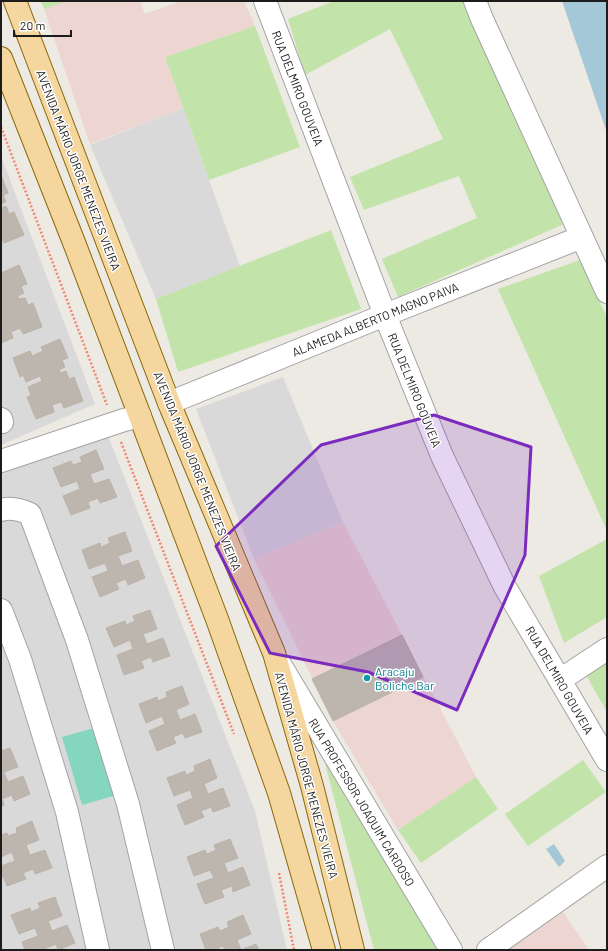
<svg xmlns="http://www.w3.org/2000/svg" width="608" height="951" font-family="Barlow,sans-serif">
	<rect width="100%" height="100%" fill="#eceae2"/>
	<!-- residential -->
	<path fill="#dad9d9" d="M 183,108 L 240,266 L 156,299 L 90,145 Z
		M 1,156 L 95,404 L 1,445 Z
		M 283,377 L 343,522 L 254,559 L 196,409 Z
		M 107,433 L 255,811 L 287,950 L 1,950 L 1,474 Z"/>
	<!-- commercial -->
	<path fill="#edd5d1" d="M 66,1 L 140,1 L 145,14 L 182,1 L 244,1 L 255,26 L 165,57 L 183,108 L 90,144 L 44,9 Z
		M 343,522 L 476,777 L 398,830 L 333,721 L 254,559 Z
		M 563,912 L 589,950 L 506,950 Z"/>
	<!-- grass -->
	<path fill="#c2e4aa" d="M 41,1 L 67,1 L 44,9 Z
		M 334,1 L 466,1 L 564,224 L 398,297 L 382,259 L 477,218 L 459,176 L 364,210 L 350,177 L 443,139 L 390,29 L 305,75 L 288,19 Z
		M 255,26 L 300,147 L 209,180 L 165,57 Z
		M 331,230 L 361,309 L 178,372 L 156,299 Z
		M 580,260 L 607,317 L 607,531 L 498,289 Z
		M 607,539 L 607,617 L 564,643 L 539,576 Z
		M 607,653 L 607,712 L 582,668 Z
		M 323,756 L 438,950 L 374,950 Z
		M 583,760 L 606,792 L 528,846 L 505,814 Z
		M 476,777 L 498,809 L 421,863 L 398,830 Z"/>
	<!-- pitch -->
	<path fill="#84d7be" d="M 101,726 L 120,794 L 82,805 L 62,737 Z"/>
	<!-- water -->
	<path fill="#a5c8d8" d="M 562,1 L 607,1 L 607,133 Z
		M 554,844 L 565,861 L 559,867 L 546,849 Z"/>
	<!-- building -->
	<path fill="#bcb6af" stroke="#bdb2a5" d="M 1,175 L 8,193 L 3,195 L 6,202 L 1,204 Z
		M 6,206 L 9,214 L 14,212 L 24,235 L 4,243 L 1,237 L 1,208 Z
		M 19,265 L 27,284 L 21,286 L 24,293 L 18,296 L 19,299 L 25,298 L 28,305 L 33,303 L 42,327 L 23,334 L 20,328 L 11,332 L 13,338 L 1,343 L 1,273 Z
		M 60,339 L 68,358 L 62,360 L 65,367 L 59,370 L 60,373 L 66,371 L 69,379 L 74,377 L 83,401 L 64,408 L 61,402 L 52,405 L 54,412 L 36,419 L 27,397 L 31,396 L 28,387 L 42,381 L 40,376 L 26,382 L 23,375 L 20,377 L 13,358 L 30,351 L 32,356 L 43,351 L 41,347 Z
		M 96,450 L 104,469 L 90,474 L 94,484 L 109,479 L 117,497 L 100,503 L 98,498 L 88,502 L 90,508 L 71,515 L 63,496 L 80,489 L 77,481 L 61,487 L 53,468 L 71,461 L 73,465 L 82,462 L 80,457 Z
		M 125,532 L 132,551 L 118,556 L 122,566 L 138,560 L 145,578 L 128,585 L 126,579 L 116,583 L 119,589 L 100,597 L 92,577 L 108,571 L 105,563 L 89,569 L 82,550 L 100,543 L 101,547 L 110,543 L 108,538 Z
		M 150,610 L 157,629 L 143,634 L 147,644 L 163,638 L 170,656 L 153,662 L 151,657 L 141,661 L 144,668 L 124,675 L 117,655 L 133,649 L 130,640 L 114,647 L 106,628 L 125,621 L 126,625 L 135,621 L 133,616 Z
		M 402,635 L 423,677 L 333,721 L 312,679 Z
		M 182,686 L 189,704 L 176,710 L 180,720 L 195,714 L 202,732 L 185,738 L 183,733 L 173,737 L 176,743 L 157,751 L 149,731 L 165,724 L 162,716 L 146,723 L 139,704 L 157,697 L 158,701 L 167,697 L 166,692 Z
		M 10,748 L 18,767 L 4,772 L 8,782 L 23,776 L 30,794 L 14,801 L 12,795 L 2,799 L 4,805 L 1,807 L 1,751 Z
		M 210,759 L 217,778 L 204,784 L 208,794 L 223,788 L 230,806 L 213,812 L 211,807 L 201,811 L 204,817 L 185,825 L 177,805 L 193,798 L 190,790 L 174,796 L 167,778 L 185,771 L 186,775 L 195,771 L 194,766 Z
		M 32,821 L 39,840 L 26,845 L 30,855 L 45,850 L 52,868 L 35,874 L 33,869 L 23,873 L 26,879 L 7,886 L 1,872 L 1,866 L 15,861 L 12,852 L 1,857 L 1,835 L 7,833 L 8,836 L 17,833 L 16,828 Z
		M 230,839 L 238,858 L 224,863 L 228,873 L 243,867 L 250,885 L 233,892 L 232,886 L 221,890 L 224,897 L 205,904 L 197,884 L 214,878 L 210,870 L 194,876 L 187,857 L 205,850 L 207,854 L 216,850 L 214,845 Z
		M 55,897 L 62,916 L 48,921 L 52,931 L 67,925 L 75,943 L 58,950 L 56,944 L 46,948 L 47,950 L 25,950 L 22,942 L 38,936 L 35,928 L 19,934 L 11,915 L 30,908 L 31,912 L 40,908 L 38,903 Z
		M 243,915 L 251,934 L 237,940 L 241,950 L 256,944 L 259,950 L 225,950 L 223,946 L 214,950 L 206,950 L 200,934 L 218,927 L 220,931 L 229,927 L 227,922 Z"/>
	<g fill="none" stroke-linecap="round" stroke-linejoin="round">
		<!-- minor casing -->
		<g stroke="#a3a3a3" stroke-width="24">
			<path id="minor" d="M 265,1 L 385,315 L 442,456 L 505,587 L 607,760
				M 475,1 L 482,19 L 607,292
				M 169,403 L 385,315 L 582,237
				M 1,419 L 2,422
				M 1,461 L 124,420 L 140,416
				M 1,510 C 11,507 21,510 30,514 L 77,640 L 128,804 L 163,950
				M 1,610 L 20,659 L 67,812 L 98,950
				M 281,666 L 451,950
				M 560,680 L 607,649
				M 488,950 L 607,866"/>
		</g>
		<!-- major casing -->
		<g stroke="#89690a" stroke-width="24">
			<path id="major" d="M 15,1 L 169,403 L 274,653 L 312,786 L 353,950
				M 1,58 L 75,245 L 217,619 L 279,793 L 324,950"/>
		</g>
		<!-- path -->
		<path stroke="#f0876f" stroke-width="2.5" stroke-dasharray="2 2" stroke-linecap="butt" d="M 1,127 L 107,405
			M 121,442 L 234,734
			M 279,873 L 294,950"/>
		<!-- minor -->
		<use href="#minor" stroke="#fff" stroke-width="22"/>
		<!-- major -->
		<use href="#major" stroke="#f5d69e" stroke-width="22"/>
	</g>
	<!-- marked area -->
	<path fill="#7b2cbf" fill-opacity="0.2" stroke="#7b2cbf" stroke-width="3" stroke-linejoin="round" d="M 434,415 L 531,447 L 525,555 L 457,710 L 368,672 L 270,653 L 216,546 L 321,445 Z"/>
	<!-- markers -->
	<circle fill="#0f9aa8" stroke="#fff" stroke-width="1.5" cx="367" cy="678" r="4"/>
	<g text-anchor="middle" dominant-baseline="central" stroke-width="3" stroke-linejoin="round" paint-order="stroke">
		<!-- street labels -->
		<g font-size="12" fill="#1c1c1c" stroke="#fff">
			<text transform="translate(298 88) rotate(69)">RUA DELMIRO GOUVEIA</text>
			<text transform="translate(79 170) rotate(69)">AVENIDA MÁRIO JORGE MENEZES VIEIRA</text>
			<text transform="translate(375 319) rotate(-22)">ALAMEDA ALBERTO MAGNO PAIVA</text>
			<text transform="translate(415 390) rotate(68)">RUA DELMIRO GOUVEIA</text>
			<text transform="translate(198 471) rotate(68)">AVENIDA MÁRIO JORGE MENEZES VIEIRA</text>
			<text transform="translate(560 680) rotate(60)">RUA DELMIRO GOUVEIA</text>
			<text transform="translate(307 775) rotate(75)">AVENIDA MÁRIO JORGE MENEZES VIEIRA</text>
			<text transform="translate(362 802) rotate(59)">RUA PROFESSOR JOAQUIM CARDOSO</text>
		</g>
		<!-- culture labels -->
		<g font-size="12" fill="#0d838f" stroke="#fff" text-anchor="start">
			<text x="375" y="671">Aracaju<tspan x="375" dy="14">Boliche Bar</tspan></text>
		</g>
	</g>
	<!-- border -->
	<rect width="608" height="951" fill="none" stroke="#1c1c1c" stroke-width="4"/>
	<!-- scale -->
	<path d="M14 30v6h57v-6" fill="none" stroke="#1c1c1c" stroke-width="2"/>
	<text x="20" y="30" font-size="12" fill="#1c1c1c" stroke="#ffffff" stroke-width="3" paint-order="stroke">20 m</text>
</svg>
